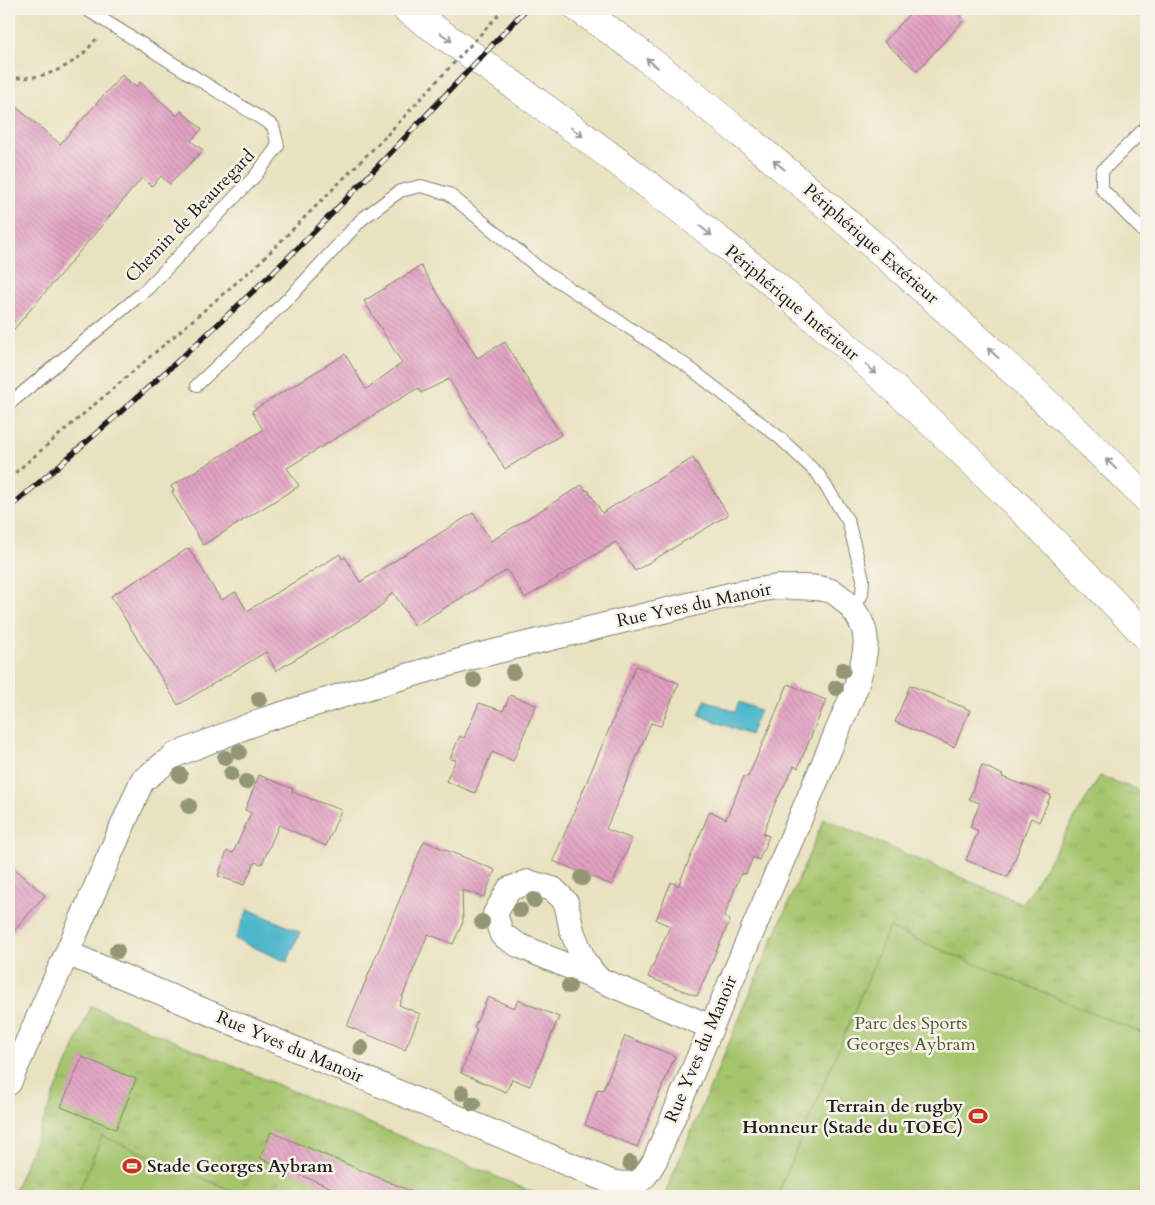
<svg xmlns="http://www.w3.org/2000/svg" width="1155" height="1205" font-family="Cardo,serif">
	<defs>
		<pattern id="grass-tufts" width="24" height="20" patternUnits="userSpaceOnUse" patternTransform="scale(1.25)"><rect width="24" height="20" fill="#a5c56d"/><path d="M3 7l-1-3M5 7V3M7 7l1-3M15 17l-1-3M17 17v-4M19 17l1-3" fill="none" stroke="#8da95e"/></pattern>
		<pattern id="building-back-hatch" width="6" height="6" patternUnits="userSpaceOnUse" patternTransform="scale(1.25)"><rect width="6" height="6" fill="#e1a1c2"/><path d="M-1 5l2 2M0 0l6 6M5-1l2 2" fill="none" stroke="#c08aa6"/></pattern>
	</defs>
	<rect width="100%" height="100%" fill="#f7f3e8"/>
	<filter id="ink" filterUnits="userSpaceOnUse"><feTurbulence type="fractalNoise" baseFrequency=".02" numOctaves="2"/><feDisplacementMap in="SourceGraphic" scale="10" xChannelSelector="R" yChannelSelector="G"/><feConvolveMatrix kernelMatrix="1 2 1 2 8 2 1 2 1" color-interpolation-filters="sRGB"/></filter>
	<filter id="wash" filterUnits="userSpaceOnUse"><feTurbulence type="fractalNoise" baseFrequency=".0096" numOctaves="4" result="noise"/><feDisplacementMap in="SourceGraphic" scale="20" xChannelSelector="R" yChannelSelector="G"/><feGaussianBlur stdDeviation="1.12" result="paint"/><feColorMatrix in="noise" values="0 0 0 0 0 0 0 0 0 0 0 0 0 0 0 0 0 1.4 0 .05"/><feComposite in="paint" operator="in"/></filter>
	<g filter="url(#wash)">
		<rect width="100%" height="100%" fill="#e9e2c0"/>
		<!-- grass -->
		<path fill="url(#grass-tufts)" stroke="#607044" d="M 1100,776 L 1138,790 L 1146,800 L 1146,1196 L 664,1196 L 824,819 L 1023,904 Z
			M 91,1006 L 542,1196 L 12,1196 Z"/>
		<!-- garden -->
		<path fill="#a5c56d" stroke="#607044" d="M 889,928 L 1146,1035 L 1146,1196 L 777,1196 Z
			M 102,1136 L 245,1196 L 77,1196 Z"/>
		<!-- water -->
		<path fill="#4eb7cb" stroke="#356a74" d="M 705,700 L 735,712 L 739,702 L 760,710 L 750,735 L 699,715 Z
			M 248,909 L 300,932 L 287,962 L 235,939 Z"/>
		<g id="blocks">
			<!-- building -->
			<path fill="url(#building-back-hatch)" d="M 914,9 L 952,9 L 964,20 L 917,71 L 884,42 Z
				M 122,75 L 136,87 L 140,82 L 177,116 L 181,111 L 202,129 L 191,141 L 203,150 L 170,184 L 161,176 L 152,186 L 142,178 L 9,335 L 9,101 L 60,144 Z
				M 421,266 L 477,358 L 505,342 L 561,435 L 505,469 L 449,379 L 421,393 L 418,388 L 287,468 L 299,486 L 203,545 L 172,492 L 174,491 L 171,486 L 263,430 L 252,411 L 345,354 L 366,389 L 402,363 L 364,301 Z
				M 693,458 L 728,515 L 635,571 L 616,542 L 525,598 L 507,570 L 415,626 L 393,592 L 379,608 L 276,671 L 266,652 L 178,705 L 111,596 L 189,548 L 221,600 L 236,592 L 247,611 L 340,554 L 342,559 L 345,557 L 360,582 L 473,513 L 491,541 L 582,485 L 586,491 L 588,490 L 602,513 Z
				M 636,666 L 679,683 L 661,726 L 651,723 L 606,829 L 632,839 L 612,885 L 553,861 Z
				M 788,684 L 826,700 L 798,768 L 794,766 L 775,803 L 763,834 L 769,836 L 759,860 L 753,857 L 746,874 L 741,873 L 724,917 L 730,920 L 697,996 L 648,977 L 670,926 L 656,920 L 671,882 L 678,886 L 710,811 L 726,819 L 744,776 L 748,777 Z
				M 910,685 L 970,710 L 954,747 L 895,722 Z
				M 510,695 L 536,705 L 513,761 L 492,752 L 475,793 L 446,781 L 456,760 L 450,759 L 460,736 L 464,738 L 479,703 L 503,711 Z
				M 982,765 L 1003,775 L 1002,777 L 1051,795 L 1039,822 L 1031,818 L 1008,877 L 966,860 L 978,831 L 970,827 L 980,803 L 969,799 Z
				M 259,775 L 293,789 L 292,792 L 341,810 L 326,846 L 279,825 L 262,864 L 255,862 L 244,885 L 218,876 L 227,851 L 233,853 L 251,813 L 245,810 Z
				M 424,841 L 495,870 L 484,897 L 462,890 L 463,922 L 453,944 L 428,934 L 399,1005 L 420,1014 L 405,1050 L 347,1026 Z
				M 9,864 L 45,895 L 9,937 Z
				M 488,997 L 514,1008 L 518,1000 L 559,1017 L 530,1086 L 512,1079 L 506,1092 L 461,1073 L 477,1029 L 474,1028 Z
				M 625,1036 L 675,1056 L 637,1147 L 585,1125 L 598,1089 L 603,1090 Z
				M 82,1057 L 136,1079 L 116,1129 L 61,1107 Z
				M 271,1132 L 422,1196 L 351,1196 L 260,1158 Z"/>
		</g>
	</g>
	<g filter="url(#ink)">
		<use href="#blocks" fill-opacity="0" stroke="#827f6e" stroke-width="1"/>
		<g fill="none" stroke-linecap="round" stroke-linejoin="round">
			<!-- lane casing -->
			<g stroke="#827f6e" stroke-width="14">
				<path id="lane" d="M 1146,127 L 1102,171 L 1102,189 L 1146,234
					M 197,385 L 292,295 L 362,219 L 400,191 L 421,186 L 449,194 L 540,269 L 687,366 L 780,438 L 818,474 L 848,521 L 863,579 L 862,594 L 854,610
					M 9,404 L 147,289 L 255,176 L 278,146 L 273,126 L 86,9
					M 631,1185 L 644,1196"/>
			</g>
			<!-- street casing -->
			<g stroke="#827f6e" stroke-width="26">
				<path id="street" d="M 777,587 C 794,588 814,585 831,591 C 837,593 844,600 849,605 C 875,632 865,655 856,687 L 655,1160 C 642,1183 638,1187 611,1182 L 67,953 L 142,781 L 175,755 L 263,720 L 379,684 L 477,656 L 734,594 Z
					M 598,979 L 584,961 L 572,931 L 566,902 L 553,889 L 528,882 L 509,889 L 495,914 L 502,935 L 518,945 L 711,1027
					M 9,1083 L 67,953"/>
			</g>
			<!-- highway casing -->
			<g stroke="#827f6e" stroke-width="29">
				<path id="highway" d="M 406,9 C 543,104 679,204 807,312 C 927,413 1038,524 1146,636
					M 579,9 C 637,48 690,92 744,136 C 884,250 1017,372 1146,498"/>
			</g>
			<!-- path -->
			<path stroke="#827f6e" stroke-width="3" stroke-dasharray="4 4" stroke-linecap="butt" d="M 9,77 C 42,82 77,66 96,39
				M 9,478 L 258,264 L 387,135"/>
			<!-- lane -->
			<use href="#lane" stroke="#fff" stroke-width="12"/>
			<!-- street -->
			<use href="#street" stroke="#fff" stroke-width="24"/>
			<!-- highway -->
			<use href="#highway" stroke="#fff" stroke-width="28"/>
			<!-- rail casing -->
			<g stroke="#1c1c1c" stroke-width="5.5">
				<path id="rail" d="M 9,508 C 110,423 210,335 304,242 C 380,166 453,87 526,9"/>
			</g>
			<!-- rail -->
			<use href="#rail" stroke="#f7f3e8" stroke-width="4" stroke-dasharray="11" stroke-linecap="butt"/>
			<!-- path-bridge -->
			<path stroke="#827f6e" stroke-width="3" stroke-dasharray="4 4" stroke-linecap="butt" d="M 387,135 L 504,9"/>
		</g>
		<!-- trees -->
		<g fill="#939675">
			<circle cx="843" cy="670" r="8"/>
			<circle cx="513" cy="672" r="8"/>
			<circle cx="474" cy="680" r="8"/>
			<circle cx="836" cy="688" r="8"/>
			<circle cx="259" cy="699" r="8"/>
			<circle cx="239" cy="752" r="8"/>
			<circle cx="225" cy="758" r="8"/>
			<circle cx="231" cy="774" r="8"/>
			<circle cx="180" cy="775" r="8"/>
			<circle cx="246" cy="782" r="8"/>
			<circle cx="189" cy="806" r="8"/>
			<circle cx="582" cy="878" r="8"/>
			<circle cx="534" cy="900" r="8"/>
			<circle cx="520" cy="910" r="8"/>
			<circle cx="482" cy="922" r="8"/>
			<circle cx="117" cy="951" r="8"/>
			<circle cx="569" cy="986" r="8"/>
			<circle cx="361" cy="1048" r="8"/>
			<circle cx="462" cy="1093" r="8"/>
			<circle cx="473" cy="1104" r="8"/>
			<circle cx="630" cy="1163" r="8"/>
		</g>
		<!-- one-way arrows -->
		<defs><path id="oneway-shaft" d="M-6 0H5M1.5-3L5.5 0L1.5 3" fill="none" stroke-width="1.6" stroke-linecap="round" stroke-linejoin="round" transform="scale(1.25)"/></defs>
		<g stroke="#999">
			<use href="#oneway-shaft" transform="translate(446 37) rotate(35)"/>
			<use href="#oneway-shaft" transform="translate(652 63) rotate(-142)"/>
			<use href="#oneway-shaft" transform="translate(577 132) rotate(37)"/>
			<use href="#oneway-shaft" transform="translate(779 165) rotate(-141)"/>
			<use href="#oneway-shaft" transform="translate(706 231) rotate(39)"/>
			<use href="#oneway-shaft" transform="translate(993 353) rotate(-138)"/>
			<use href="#oneway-shaft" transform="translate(871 369) rotate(42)"/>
			<use href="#oneway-shaft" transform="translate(1111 464) rotate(-136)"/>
		</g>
	</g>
	<!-- icons -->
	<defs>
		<g id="stadium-bare" transform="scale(1.5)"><path d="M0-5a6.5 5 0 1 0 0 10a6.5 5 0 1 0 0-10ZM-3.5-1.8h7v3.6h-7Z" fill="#c8321e" stroke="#f7f3e8" stroke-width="2.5" paint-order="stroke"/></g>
	</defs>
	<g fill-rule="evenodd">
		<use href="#stadium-bare" x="978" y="1116"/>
		<use href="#stadium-bare" x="132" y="1166"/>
	</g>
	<g text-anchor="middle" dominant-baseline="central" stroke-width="5" stroke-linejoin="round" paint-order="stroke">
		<!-- street labels -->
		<g font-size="18" fill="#1c1c1c" stroke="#f7f3e8">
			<text transform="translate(190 216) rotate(-46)">Chemin de Beauregard</text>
			<text transform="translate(871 244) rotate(41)">Périphérique Extérieur</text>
			<text transform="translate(792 303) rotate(40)">Périphérique Intérieur</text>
			<text transform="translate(694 605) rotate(-12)">Rue Yves du Manoir</text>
			<text transform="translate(290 1047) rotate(23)">Rue Yves du Manoir</text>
			<text transform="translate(701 1049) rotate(-67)">Rue Yves du Manoir</text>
		</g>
		<!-- park labels -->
		<g font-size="18" fill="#4c5738" stroke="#f7f3e8">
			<text x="911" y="1023">Parc des Sports<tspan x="911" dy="21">Georges Aybram</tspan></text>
		</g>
		<!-- poi labels -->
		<g font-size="18" font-weight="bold" fill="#1c1c1c" stroke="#f7f3e8" text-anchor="end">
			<text x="963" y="1106">Terrain de rugby<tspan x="963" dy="21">Honneur (Stade du TOEC)</tspan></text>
			<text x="147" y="1166" text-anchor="start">Stade Georges Aybram</text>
		</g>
	</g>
	<!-- margin -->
	<rect width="1155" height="1205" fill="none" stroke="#f7f3e8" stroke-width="30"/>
</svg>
